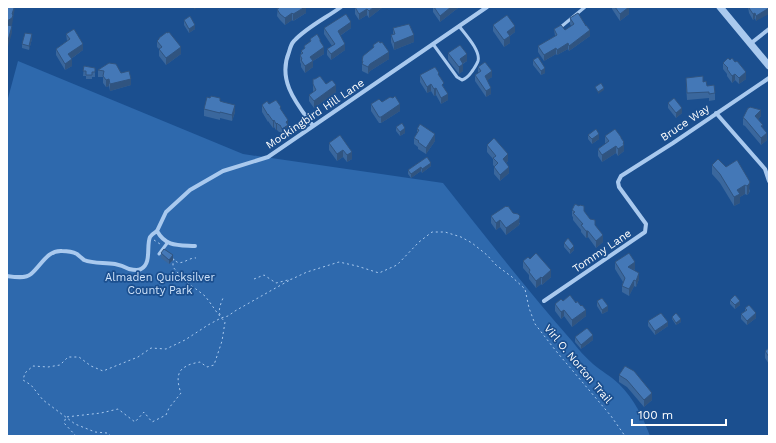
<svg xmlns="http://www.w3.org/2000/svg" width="776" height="443" font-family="'Work Sans',sans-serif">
	<rect width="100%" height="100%" fill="#1b4f8f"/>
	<!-- green -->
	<path fill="#2e69ad" d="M 18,61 L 243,154 L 443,183 C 485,236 527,290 572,341 C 578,349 585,357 593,364 C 601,371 611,376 619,384 C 634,399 643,417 650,436 L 7,436 L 7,102 Z"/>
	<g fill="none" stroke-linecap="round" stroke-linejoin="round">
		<!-- path -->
		<path stroke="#a9c9ee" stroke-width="1" stroke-dasharray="2 3" stroke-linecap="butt" d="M 154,240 L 160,244
			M 172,258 C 174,259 175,261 177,262 C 182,265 190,257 196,258
			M 254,279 L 264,275 L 276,283 L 292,279 L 307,272 L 339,262 L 357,266 L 379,273 L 397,265 L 419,242 L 432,232 L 445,232 L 461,237 L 472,243 L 487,255 L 496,265 L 512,277 L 525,289 L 529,308 L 535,324 L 556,351 L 611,416 L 625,436
			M 220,315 C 218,310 221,303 223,298
			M 76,436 L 64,423 L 66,417 L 101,413 L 118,409 L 135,422 L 144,412 L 152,422 L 166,415 L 169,408 L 181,393 C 178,385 175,372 185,367 C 189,364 195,363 200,362 L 207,367 L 214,365 L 222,341 L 225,322 L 218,314 L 211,304 L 205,296 L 184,280 L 173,267 L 173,261 L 174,259
			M 111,436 L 107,433 L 95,432 L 75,424 L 43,400 L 31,385 L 23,380 L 25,373 L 33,366 L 48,367 L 60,365 L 68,357 L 79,357 L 91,366 L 103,371 L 138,357 L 151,348 L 166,349 L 185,340 L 208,325 L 221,318 L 228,316 L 235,311 L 272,290 L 290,280"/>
		<!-- service -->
		<path stroke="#a9c9ee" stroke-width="3" d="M 562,26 L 585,7
			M 433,44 L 457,77 L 462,80 C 468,78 470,74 473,70 C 475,67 477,64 478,61 C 481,51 465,34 459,26
			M 159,254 L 168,242"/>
		<!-- minor -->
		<path stroke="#a9c9ee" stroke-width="4" d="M 750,44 L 769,29
			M 716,113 L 765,169 L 769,181
			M 313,126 C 297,104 277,81 289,52 C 290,48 291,44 294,41 C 307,27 326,18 341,7
			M 195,246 C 178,245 166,247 157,231 L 166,212 L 190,190 L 223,171 L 268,157 L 487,7
			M 7,276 C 14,277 25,279 31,274 C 41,266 47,250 62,251 C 66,251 73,252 77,254 C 79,256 82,258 84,260 C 94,264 105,262 115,264 C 120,265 125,267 129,269 C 133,270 138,271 141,269 C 152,263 146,246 150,237 C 152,234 154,233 157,231
			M 544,301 L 645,232 L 646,224 L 619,187 L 618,182 L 621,176 L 673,143 L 769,78"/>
		<!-- tertiary -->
		<path stroke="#a9c9ee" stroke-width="7" d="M 720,7 L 769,66"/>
	</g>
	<!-- wall -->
	<path fill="#3a679d" d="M 278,7 L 306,7 L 306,13 L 295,20 L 293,21 L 292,20 L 285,25 L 280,20 L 277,16 Z
		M 355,7 L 383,7 L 369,18 L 367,15 L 359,20 L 355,14 Z
		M 433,7 L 458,7 L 458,8 L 440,22 L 433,12 Z
		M 612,7 L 629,7 L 629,14 L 620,21 L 612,9 Z
		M 748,7 L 769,7 L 756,21 L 755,18 L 753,20 L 749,13 Z
		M 570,18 L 590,36 L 569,51 L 568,49 L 557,55 L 556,54 L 544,61 L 538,52 L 538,46 L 555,36 L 554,29 L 565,30 L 571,26 L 570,24 Z
		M 184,20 L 195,29 L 189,33 L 184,25 Z
		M 493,25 L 515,32 L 510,36 L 510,43 L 504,47 L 493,31 Z
		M 324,28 L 351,28 L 340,36 L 345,50 L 331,60 L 327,55 L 327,49 L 332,46 L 324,34 Z
		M 393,28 L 414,42 L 394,50 L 391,42 L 391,35 L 393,34 Z
		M 66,34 L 83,50 L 71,59 L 72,66 L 65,70 L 56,55 L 56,49 L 67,41 Z
		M 159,38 L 181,54 L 166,65 L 159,56 L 159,49 L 157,47 L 157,41 L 159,40 Z
		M 32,39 L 29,50 L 22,48 L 22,44 Z
		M 310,39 L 320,42 L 324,54 L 313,61 L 313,67 L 305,73 L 301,67 L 301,64 L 300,62 L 300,55 L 301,54 L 301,51 L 304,49 L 304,46 L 310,42 Z
		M 373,45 L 389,59 L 370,71 L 368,74 L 362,71 L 362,61 L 373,49 Z
		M 448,53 L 467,61 L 463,64 L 463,71 L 459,74 L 448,60 Z
		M 533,60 L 545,73 L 541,75 L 533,65 Z
		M 109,63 L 121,73 L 131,85 L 110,91 L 109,86 L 106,87 L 103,83 L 103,77 L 98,77 L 98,70 Z
		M 723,63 L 746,79 L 739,84 L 735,80 L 732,83 L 727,76 L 727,74 L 723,69 Z
		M 84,66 L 95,68 L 95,77 L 92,77 L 92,79 L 86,79 L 86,76 L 83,76 Z
		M 478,67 L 492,77 L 487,80 L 491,94 L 486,97 L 475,81 L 475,75 L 478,73 Z
		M 420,75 L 439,76 L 444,88 L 448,100 L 441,104 L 436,95 L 434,96 L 431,91 L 427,93 L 420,82 Z
		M 686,78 L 703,82 L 707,86 L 715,93 L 715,100 L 709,101 L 709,98 L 687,100 L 686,85 Z
		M 313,84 L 326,84 L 336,92 L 314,108 L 309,101 L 309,95 L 313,92 Z
		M 220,101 L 235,112 L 232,121 L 220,118 L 220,120 L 204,116 L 204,109 Z
		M 382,102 L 400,111 L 381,123 L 379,123 L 371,111 L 371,104 Z
		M 668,103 L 682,113 L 676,118 L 668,108 Z
		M 269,104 L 281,111 L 288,120 L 288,132 L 282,135 L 280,132 L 279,132 L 277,130 L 276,130 L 274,127 L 273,128 L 268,121 L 268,122 L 262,112 L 262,105 Z
		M 761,116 L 758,119 L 763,128 L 767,140 L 761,145 L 745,126 L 743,125 L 743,118 Z
		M 396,127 L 405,133 L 400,136 L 396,131 Z
		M 417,129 L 435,141 L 426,154 L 418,149 L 418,147 L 414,144 L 414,138 L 417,133 Z
		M 340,135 L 352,159 L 347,162 L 343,157 L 337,161 L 329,150 L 329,143 Z
		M 588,135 L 599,139 L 592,144 L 588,139 Z
		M 605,136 L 621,139 L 624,144 L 624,151 L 618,156 L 616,153 L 602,162 L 598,156 L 598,149 L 606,144 L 605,143 Z
		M 487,145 L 508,161 L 506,163 L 509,173 L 500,181 L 494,174 L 494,166 L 493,165 L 493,159 L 487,152 Z
		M 427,157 L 431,166 L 422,173 L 421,171 L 411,178 L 408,174 L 408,170 Z
		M 737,160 L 750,191 L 749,193 L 747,195 L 745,194 L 740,197 L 740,203 L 734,206 L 720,183 L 712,174 L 712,165 L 726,167 Z
		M 572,210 L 584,212 L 595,225 L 603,242 L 596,248 L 588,237 L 586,238 L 581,232 L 581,230 L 573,220 L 573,217 L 572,216 Z
		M 491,216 L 520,223 L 519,225 L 506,235 L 500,227 L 496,230 L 491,223 Z
		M 564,243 L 574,250 L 570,254 L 564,247 Z
		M 161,253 L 173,260 L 169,264 L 161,258 Z
		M 530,259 L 551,277 L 542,285 L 541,284 L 536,288 L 529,279 L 529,275 L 523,268 L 523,261 Z
		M 615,262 L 635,269 L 634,270 L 639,279 L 636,287 L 634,286 L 629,296 L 622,292 L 622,286 L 623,282 L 615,269 Z
		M 730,300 L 740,305 L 735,309 L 730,304 Z
		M 563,301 L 586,316 L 572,327 L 564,316 L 561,319 L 555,311 L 555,304 Z
		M 597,301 L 608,311 L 602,314 L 597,306 Z
		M 745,308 L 756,318 L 747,325 L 741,319 L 741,314 L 745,311 Z
		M 672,317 L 681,322 L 676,325 L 672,319 Z
		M 648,321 L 668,326 L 655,335 L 648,326 Z
		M 575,337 L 593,340 L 581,349 L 575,342 Z
		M 769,348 L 769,364 L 765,358 L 765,351 Z
		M 625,366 L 652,400 L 644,407 L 627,387 L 619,382 L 619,375 Z"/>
	<!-- shaded-wall -->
	<path fill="#305480" d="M 14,7 L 15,7 L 12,25 L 7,28 L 7,21 L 12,14 Z
		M 194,7 L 197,7 L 194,10 Z
		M 305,7 L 306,7 L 306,13 L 293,21 L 293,14 Z
		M 374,7 L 383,7 L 369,18 L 369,11 Z
		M 451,7 L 458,7 L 458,8 L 440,22 L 440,16 Z
		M 629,7 L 629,14 L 620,21 L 620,14 Z
		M 769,8 L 769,14 L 756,21 L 756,16 Z
		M 367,9 L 367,15 L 359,20 L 359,14 Z
		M 292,13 L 292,20 L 285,25 L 285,18 Z
		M 755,13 L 755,18 L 753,20 L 753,14 Z
		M 351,22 L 351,28 L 338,37 L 338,31 Z
		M 195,25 L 195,29 L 189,33 L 189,29 Z
		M 12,26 L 12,33 L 7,50 L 7,44 Z
		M 515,26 L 515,32 L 507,38 L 507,32 Z
		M 590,30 L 590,36 L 569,51 L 569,46 Z
		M 32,34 L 32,39 L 29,50 L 29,46 Z
		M 414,35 L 414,42 L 394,50 L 394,43 Z
		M 510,36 L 510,43 L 504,47 L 504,40 Z
		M 568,43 L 568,49 L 557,55 L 557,50 Z
		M 83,44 L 83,50 L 68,61 L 68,54 Z
		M 345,44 L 345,50 L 331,60 L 331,54 Z
		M 181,47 L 181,54 L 166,65 L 166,58 Z
		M 324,47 L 324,54 L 313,61 L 313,67 L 305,73 L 305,66 L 310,57 Z
		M 556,48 L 556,54 L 544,61 L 544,55 Z
		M 389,52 L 389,59 L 370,71 L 368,74 L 368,67 L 370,64 Z
		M 467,54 L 467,61 L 462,64 L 463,64 L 463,71 L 459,74 L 459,67 L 460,59 Z
		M 72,59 L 72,66 L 65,70 L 65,64 Z
		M 545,68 L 545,73 L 541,75 L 541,71 Z
		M 492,71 L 492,77 L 485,82 L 485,76 Z
		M 746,72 L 746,79 L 739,84 L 739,78 Z
		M 735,74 L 735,80 L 732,83 L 732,76 Z
		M 109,79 L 109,86 L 106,87 L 106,80 Z
		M 131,79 L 131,85 L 110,91 L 110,84 Z
		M 431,84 L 431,91 L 427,93 L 427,87 Z
		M 336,85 L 336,92 L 314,108 L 314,101 Z
		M 436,88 L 436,95 L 434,96 L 434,89 Z
		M 491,88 L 491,94 L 486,97 L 486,91 Z
		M 604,88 L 604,90 L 598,94 L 598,92 Z
		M 448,94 L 448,100 L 441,104 L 441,98 Z
		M 400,104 L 400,111 L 381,123 L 381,117 Z
		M 235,105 L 235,112 L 232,121 L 232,115 Z
		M 682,108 L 682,113 L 676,118 L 676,113 Z
		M 761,110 L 761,116 L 755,123 L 755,116 Z
		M 274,120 L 274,127 L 273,128 L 273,121 Z
		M 288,120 L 288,132 L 282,135 L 282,129 L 286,122 Z
		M 277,123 L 277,130 L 276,130 L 276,124 Z
		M 405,128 L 405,133 L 400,136 L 400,132 Z
		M 767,133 L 767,140 L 761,145 L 761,138 Z
		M 435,134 L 435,141 L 426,154 L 426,148 Z
		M 599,134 L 599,139 L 592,144 L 592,139 Z
		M 624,142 L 624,151 L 618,156 L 618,149 Z
		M 616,146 L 616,153 L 602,162 L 602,155 Z
		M 343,150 L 343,157 L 337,161 L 337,154 Z
		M 352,152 L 352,159 L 347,162 L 347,155 Z
		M 508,154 L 508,161 L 503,165 L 503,159 Z
		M 431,163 L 431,166 L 422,173 L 422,169 Z
		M 421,167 L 421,171 L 411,178 L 411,174 Z
		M 509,167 L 509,173 L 500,181 L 500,175 Z
		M 750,182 L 749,193 L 747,195 L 747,186 Z
		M 745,185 L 745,194 L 740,197 L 740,203 L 734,206 L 734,197 L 737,190 Z
		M 520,216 L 519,225 L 506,235 L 506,228 Z
		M 500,220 L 500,227 L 496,230 L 496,223 Z
		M 586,231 L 588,231 L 588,237 L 586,238 Z
		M 603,235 L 603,242 L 596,248 L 596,241 Z
		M 574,246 L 574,250 L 570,254 L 570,250 Z
		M 173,255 L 173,260 L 169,264 L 169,260 Z
		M 635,262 L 635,269 L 628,274 L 628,267 Z
		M 551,270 L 551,277 L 542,285 L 542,278 Z
		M 639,273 L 639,279 L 636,287 L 636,281 Z
		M 541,277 L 541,284 L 536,288 L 536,281 Z
		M 634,280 L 634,286 L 629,296 L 629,289 Z
		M 740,301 L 740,305 L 735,309 L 735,305 Z
		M 608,306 L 608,311 L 602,314 L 602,310 Z
		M 564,310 L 564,316 L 561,319 L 561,312 Z
		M 586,310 L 586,316 L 572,327 L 572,320 Z
		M 756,313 L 756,318 L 747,325 L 747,321 Z
		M 681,319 L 681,322 L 676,325 L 676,323 Z
		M 668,322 L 668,326 L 655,335 L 655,331 Z
		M 593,335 L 593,340 L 581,349 L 581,345 Z
		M 652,393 L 652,400 L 644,407 L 644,400 Z"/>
	<!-- building -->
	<path fill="#4478b7" stroke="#305480" d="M 7,7 L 14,7 L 14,8 L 12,14 L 13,15 L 12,18 L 7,21 Z
		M 278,7 L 305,7 L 295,13 L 293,14 L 292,13 L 285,18 L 280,14 L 277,9 L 279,8 Z
		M 355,7 L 374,7 L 369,11 L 367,9 L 359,14 Z
		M 434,7 L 451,7 L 440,16 Z
		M 615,7 L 629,7 L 620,14 Z
		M 749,7 L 769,7 L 769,8 L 756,16 L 755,13 L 753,14 L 749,8 Z
		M 578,13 L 586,26 L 586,25 L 590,30 L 569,46 L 568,43 L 557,50 L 556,48 L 544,55 L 538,46 L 557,35 L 554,29 L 561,25 L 565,30 L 574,24 L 570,18 Z
		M 346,14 L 351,22 L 338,31 L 345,44 L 331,54 L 327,49 L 335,44 L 324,28 Z
		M 507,15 L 515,26 L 507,32 L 510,36 L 504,40 L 493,25 Z
		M 190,16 L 195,25 L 189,29 L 184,20 Z
		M 409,24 L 410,26 L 414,35 L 394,43 L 391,35 L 395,34 L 393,28 Z
		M 7,25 L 12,26 L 7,44 Z
		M 74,29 L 83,44 L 68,54 L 72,59 L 65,64 L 56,49 L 70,39 L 66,34 Z
		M 167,32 L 167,33 L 169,32 L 181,47 L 166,58 L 159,49 L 162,47 L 157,41 L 159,39 L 159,38 Z
		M 25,33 L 32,34 L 29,46 L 22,44 Z
		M 317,34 L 320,39 L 320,41 L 324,47 L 310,57 L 313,61 L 305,66 L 301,60 L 302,59 L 300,55 L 303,53 L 301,51 L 305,48 L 304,46 L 311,41 L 310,39 Z
		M 379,41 L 380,43 L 382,42 L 389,52 L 370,64 L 368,67 L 362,64 L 363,61 L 362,61 L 363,56 L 374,47 L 373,45 Z
		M 460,45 L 467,54 L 460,59 L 463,64 L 459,67 L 448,53 Z
		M 538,57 L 545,68 L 541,71 L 533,60 Z
		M 728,58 L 730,60 L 732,58 L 735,62 L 737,61 L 746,72 L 739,78 L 735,74 L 732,76 L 727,69 L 728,68 L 723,63 Z
		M 485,62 L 492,71 L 485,76 L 491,88 L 486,91 L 475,75 L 481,71 L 478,67 Z
		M 109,63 L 116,64 L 121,73 L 129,71 L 131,79 L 110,84 L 109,79 L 106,80 L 103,76 L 104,71 L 98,70 Z
		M 84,66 L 95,68 L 95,72 L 92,72 L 92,75 L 86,75 L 86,71 L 83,71 Z
		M 435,67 L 439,73 L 438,74 L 444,83 L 442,85 L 448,94 L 441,98 L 436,88 L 434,89 L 431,84 L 427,87 L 420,75 Z
		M 320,76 L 326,84 L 332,80 L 336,85 L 314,101 L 309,95 L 316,90 L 313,84 L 313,79 L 315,79 Z
		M 703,76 L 703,82 L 706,81 L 707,86 L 714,85 L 715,93 L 709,94 L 709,92 L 687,93 L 686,78 Z
		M 601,83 L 604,88 L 598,92 L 595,87 Z
		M 211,96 L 220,98 L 220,101 L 223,102 L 235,105 L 232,115 L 220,112 L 220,113 L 204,109 L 207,97 L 210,98 Z
		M 395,96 L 400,104 L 381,117 L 379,117 L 371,104 L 379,99 L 382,102 L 390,97 L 393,98 Z
		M 674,98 L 682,108 L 676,113 L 668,103 Z
		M 276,100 L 281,107 L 280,108 L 288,120 L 286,122 L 288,125 L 282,129 L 280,125 L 279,125 L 277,123 L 276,124 L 274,120 L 273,121 L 268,114 L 268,115 L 262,105 L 267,101 L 269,104 Z
		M 750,107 L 761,110 L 755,116 L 763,125 L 761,126 L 767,133 L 761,138 L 745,119 L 743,118 L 748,108 L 749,108 Z
		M 402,123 L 405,128 L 400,132 L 396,127 Z
		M 420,124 L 435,134 L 426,148 L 418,142 L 419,141 L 414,138 L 419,130 L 417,129 Z
		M 596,129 L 599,134 L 592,139 L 588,135 Z
		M 615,129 L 621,137 L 621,138 L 624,142 L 623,143 L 624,145 L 618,149 L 616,146 L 602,155 L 598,149 L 609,141 L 605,136 Z
		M 340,135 L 352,152 L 347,155 L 343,150 L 337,154 L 329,143 Z
		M 494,138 L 508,154 L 503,159 L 509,167 L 500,175 L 494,167 L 498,163 L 493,158 L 496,156 L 487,145 Z
		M 427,157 L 431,163 L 422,169 L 421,167 L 411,174 L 408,170 Z
		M 718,159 L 726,167 L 737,160 L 750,182 L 749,184 L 747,186 L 745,185 L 737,190 L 740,194 L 734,197 L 720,174 L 712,165 Z
		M 575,204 L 579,206 L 580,205 L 584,206 L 584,211 L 590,219 L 595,220 L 595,225 L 603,235 L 596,241 L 588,231 L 586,231 L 581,225 L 583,224 L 573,213 L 575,212 L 572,210 Z
		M 506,206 L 507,207 L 508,206 L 513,213 L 518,214 L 520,216 L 519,219 L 506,228 L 500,220 L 496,223 L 491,216 Z
		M 568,238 L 574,246 L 570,250 L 564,243 Z
		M 164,249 L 173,255 L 169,260 L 161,253 Z
		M 536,253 L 551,270 L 542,278 L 541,277 L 536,281 L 529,272 L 530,270 L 523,261 L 528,257 L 530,259 Z
		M 629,253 L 635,262 L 628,267 L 639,273 L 636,281 L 634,280 L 629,289 L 622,286 L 625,278 L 615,262 Z
		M 570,295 L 576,303 L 577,301 L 581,306 L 582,305 L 586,310 L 572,320 L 564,310 L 561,312 L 555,304 L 561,299 L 563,301 Z
		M 735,295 L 740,301 L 735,305 L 730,300 Z
		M 602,298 L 608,306 L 602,310 L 597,301 Z
		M 749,305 L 756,313 L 747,321 L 741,314 L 747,310 L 745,308 Z
		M 661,313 L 668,322 L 655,331 L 648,321 Z
		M 676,313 L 681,319 L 676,323 L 672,317 Z
		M 587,328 L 593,335 L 581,345 L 575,337 Z
		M 769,348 L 769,357 L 765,351 Z
		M 625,366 L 634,371 L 652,393 L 644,400 L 627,380 L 619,375 Z"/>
	<g text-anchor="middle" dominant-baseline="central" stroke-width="3.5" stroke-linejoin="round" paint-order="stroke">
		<!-- street labels -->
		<g font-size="11" fill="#fff" stroke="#1b4f8f">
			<text transform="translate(315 114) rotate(-34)">Mockingbird Hill Lane</text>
			<text transform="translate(685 123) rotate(-34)">Bruce Way</text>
			<text transform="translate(602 251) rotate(-34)">Tommy Lane</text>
			<text transform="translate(578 364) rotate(50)">Virl O. Norton Trail</text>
		</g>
		<!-- park labels -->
		<g font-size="11" fill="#cfe3fa" stroke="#1b4f8f">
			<text x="160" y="277">Almaden Quicksilver<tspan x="160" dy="13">County Park</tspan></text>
		</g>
	</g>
	<!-- border -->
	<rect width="776" height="443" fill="none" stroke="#ffffff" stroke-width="16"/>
	<!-- scale -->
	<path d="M632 419v6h94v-6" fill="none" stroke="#ffffff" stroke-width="2"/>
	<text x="638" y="419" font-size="12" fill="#ffffff" stroke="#1b4f8f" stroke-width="3" paint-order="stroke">100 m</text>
</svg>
